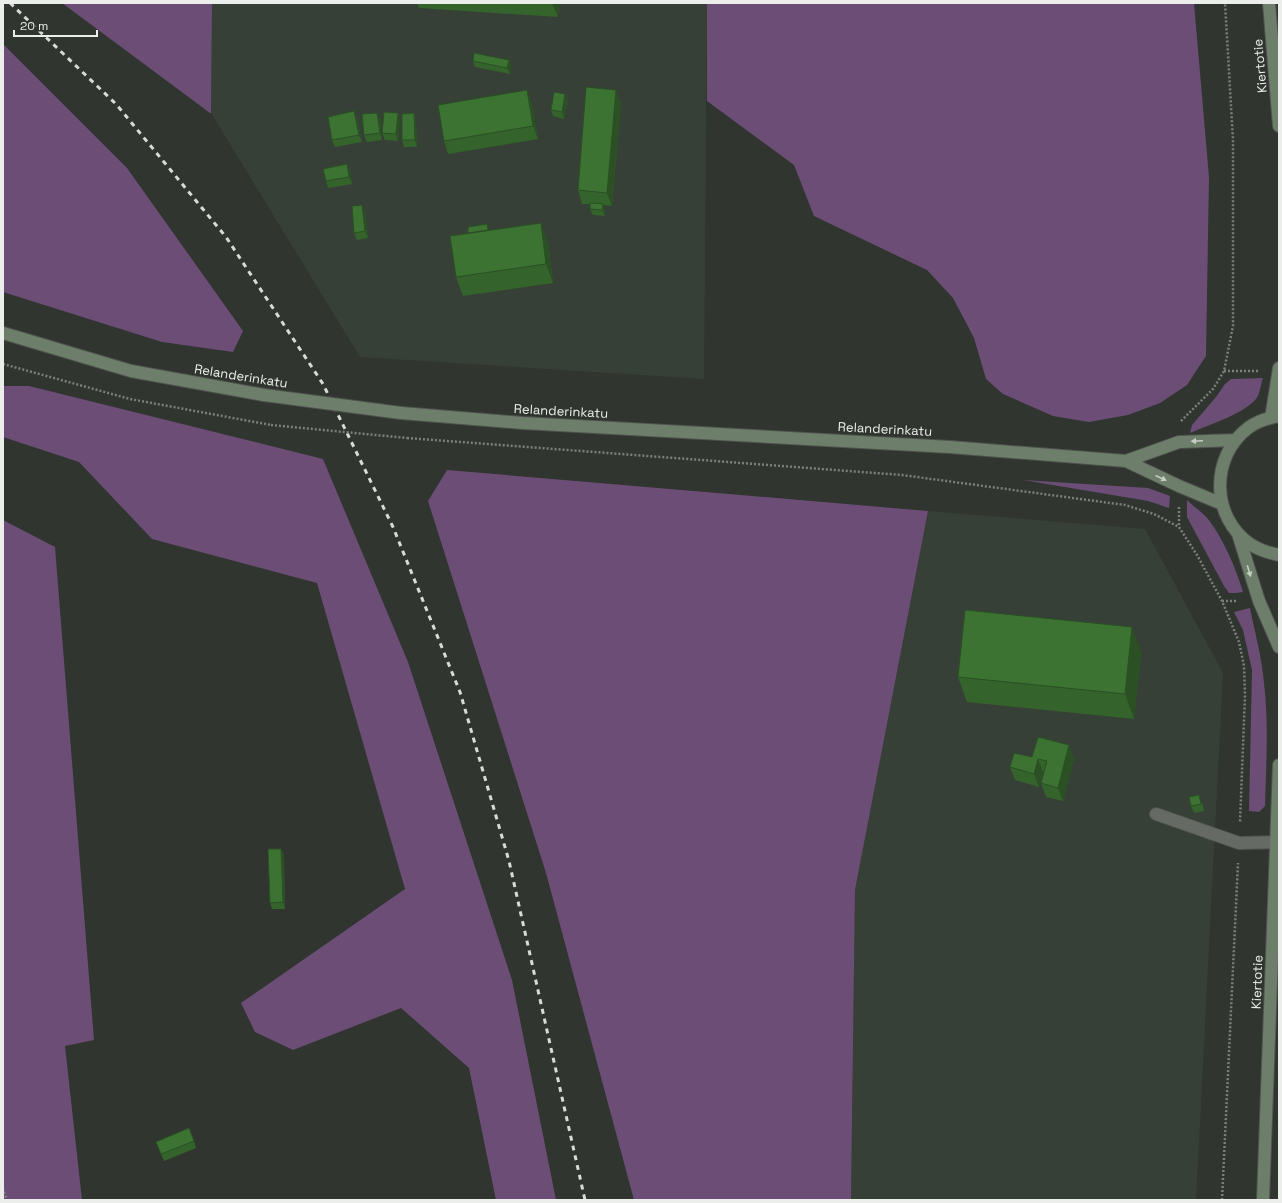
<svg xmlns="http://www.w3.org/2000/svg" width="1282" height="1203" font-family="'Space Grotesk',sans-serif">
	<rect width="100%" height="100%" fill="#30352f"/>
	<!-- built -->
	<path fill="#374036" d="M 212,3 L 707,3 L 704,379 L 360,357 L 211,113 Z
		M 928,511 L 1145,529 L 1223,673 L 1196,1200 L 851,1200 L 855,890 Z"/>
	<!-- green -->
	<path fill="#6b4d76" d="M 62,3 L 212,3 L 211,113 L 210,113 Z
		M 707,3 L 1194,3 L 1209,177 L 1206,356 L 1187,385 L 1160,403 L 1128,415 L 1089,422 L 1053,416 L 1003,394 L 986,379 L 974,338 L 953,298 L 927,270 L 814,216 L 794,165 L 707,101 Z
		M 3,44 L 127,168 L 243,331 L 233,352 L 162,342 L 3,292 Z
		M 1263,378 C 1261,384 1260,391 1258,396 C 1248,413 1208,425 1190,433 L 1192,425 L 1216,397 L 1225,384 L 1231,379 Z
		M 3,386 L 29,386 L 323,459 L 408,662 L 512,980 L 556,1200 L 496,1200 L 469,1068 L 401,1008 L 293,1050 L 255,1032 L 241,1003 L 405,889 L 317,583 L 152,539 L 79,462 L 3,437 Z
		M 447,470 L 928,511 L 855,890 L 851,1200 L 634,1200 L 546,873 L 428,501 Z
		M 1023,480 L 1148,488 L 1170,496 L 1169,508 L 1148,501 Z
		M 1187,500 C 1193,506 1202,512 1208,519 C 1224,540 1235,566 1243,592 L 1236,593 L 1229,593 L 1224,586 L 1187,517 Z
		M 3,520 L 55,547 L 94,1040 L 65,1046 L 82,1200 L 3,1200 Z
		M 1250,608 C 1255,633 1262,658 1264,683 C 1269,724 1266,765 1265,806 L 1259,812 L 1249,811 L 1252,670 L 1243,630 L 1234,612 Z"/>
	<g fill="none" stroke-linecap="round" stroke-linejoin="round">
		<!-- lane casing -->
		<g stroke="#4f534e" stroke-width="14">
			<path id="lane" d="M 1156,814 L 1239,843 L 1279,842"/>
		</g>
		<!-- secondary casing -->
		<g stroke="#4f534e" stroke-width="14">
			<path id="secondary" d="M 1269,3 L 1279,126
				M 3,333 L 131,371 L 264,395
				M 401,413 L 523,423 L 950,447 L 1126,461 L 1179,486 L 1222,504
				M 1279,416 C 1268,418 1257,421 1248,428 C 1210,457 1211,517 1250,544 C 1259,550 1269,553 1279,555
				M 1271,418 L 1279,368
				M 1126,461 L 1179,442 L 1236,440
				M 1238,534 L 1259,601 L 1279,647
				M 1263,1200 L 1279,765"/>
		</g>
		<!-- path -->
		<path stroke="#7c807b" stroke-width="2.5" stroke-dasharray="2 2" stroke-linecap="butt" d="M 3,364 L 130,399 L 271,425
			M 1224,371 L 1259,371
			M 1181,421 L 1213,389 L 1224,371 L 1233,326 L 1233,140 L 1225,3
			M 407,438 L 902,475 L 1125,505 L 1154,514 L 1179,527 L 1197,555 L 1222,601 L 1239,642 L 1244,666 L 1245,695 L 1240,822
			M 1179,507 L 1179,527
			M 1222,601 L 1238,601
			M 3,1188 L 7,1200
			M 1222,1200 L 1238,863"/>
		<!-- lane -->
		<use href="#lane" stroke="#656a64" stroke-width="12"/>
		<!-- secondary -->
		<use href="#secondary" stroke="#6d7f6a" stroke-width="12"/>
		<!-- rail -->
		<path stroke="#d8dbd7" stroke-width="3" stroke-dasharray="5 5" stroke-linecap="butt" d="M 10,3 L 116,104 L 226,237 L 323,384 L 393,527 L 460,692 L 509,861 L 585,1200"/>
		<!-- secondary-bridge casing -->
		<g stroke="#4f534e" stroke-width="14" stroke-linecap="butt">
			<path id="secondary-bridge" d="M 264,395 L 401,413"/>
		</g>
		<!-- path-bridge -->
		<path stroke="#7c807b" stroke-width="2.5" stroke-dasharray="2 2" stroke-linecap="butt" d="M 271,425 L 407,438"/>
		<!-- secondary-bridge -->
		<use href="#secondary-bridge" stroke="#6d7f6a" stroke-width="12"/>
	</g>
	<!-- wall -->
	<path fill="#34632c" d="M 417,3 L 559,3 L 558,17 L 419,8 Z
		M 509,60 L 511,67 L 510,74 L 475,67 L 473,61 Z
		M 527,90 L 532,104 L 538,139 L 448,154 L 444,141 Z
		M 565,94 L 568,101 L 564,119 L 553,116 L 551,110 Z
		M 621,103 L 612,206 L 603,205 L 605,211 L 605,216 L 593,215 L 590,209 L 590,204 L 582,204 L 578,190 Z
		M 354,111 L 357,118 L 362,142 L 335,147 L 332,140 Z
		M 377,113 L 380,119 L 382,140 L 367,142 L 364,135 Z
		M 400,119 L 398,141 L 385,140 L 382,133 Z
		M 416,120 L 417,147 L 404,147 L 402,140 Z
		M 347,164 L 350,171 L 352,184 L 328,188 L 326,181 Z
		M 365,212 L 368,238 L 357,240 L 354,233 Z
		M 489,230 L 548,242 L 553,283 L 463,296 L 456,277 L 468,233 Z
		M 1141,652 L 1134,719 L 967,702 L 958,677 Z
		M 1069,745 L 1074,759 L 1063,801 L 1046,797 L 1041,783 L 1044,773 L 1043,772 L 1039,787 L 1015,780 L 1010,767 L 1032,757 Z
		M 1202,802 L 1204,811 L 1194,813 L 1191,806 Z
		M 281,849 L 284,855 L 285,909 L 272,909 L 270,903 Z
		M 194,1141 L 196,1148 L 164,1161 L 156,1142 Z"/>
	<!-- shaded-wall -->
	<path fill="#2a5024" d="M 552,3 L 559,3 L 558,17 Z
		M 509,60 L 511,67 L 510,74 L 507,68 Z
		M 527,90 L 532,104 L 538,139 L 533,126 Z
		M 616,90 L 621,103 L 612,206 L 607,193 Z
		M 565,94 L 568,101 L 564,119 L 562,112 Z
		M 354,111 L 357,118 L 362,142 L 359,135 Z
		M 377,113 L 380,119 L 382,140 L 380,133 Z
		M 398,113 L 400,119 L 398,141 L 396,134 Z
		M 414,113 L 416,120 L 417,147 L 415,140 Z
		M 347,164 L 350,171 L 352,184 L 349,177 Z
		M 603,204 L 605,211 L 605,216 L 602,210 Z
		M 362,205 L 365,212 L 368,238 L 365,231 Z
		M 541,223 L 548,242 L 553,283 L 546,264 Z
		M 1132,627 L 1141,652 L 1134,719 L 1125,694 Z
		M 1069,745 L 1074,759 L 1063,801 L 1058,788 Z
		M 1038,759 L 1043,772 L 1039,787 L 1034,774 Z
		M 281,849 L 284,855 L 285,909 L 283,902 Z"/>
	<!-- building -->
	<path fill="#3c7333" stroke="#2a5024" d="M 474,53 L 509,60 L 507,68 L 473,61 Z
		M 586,87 L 616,90 L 607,193 L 578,190 Z
		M 527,90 L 533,126 L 444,141 L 438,105 Z
		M 554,92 L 565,94 L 562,112 L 551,110 Z
		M 354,111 L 359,135 L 332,140 L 328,117 Z
		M 384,112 L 398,113 L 396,134 L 382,133 Z
		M 377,113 L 380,133 L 364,135 L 362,114 Z
		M 414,113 L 415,140 L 402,140 L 402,114 Z
		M 347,164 L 349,177 L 326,181 L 323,169 Z
		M 590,203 L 603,204 L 602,210 L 590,209 Z
		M 362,205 L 365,231 L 354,233 L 352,206 Z
		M 541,223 L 546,264 L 456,277 L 450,236 Z
		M 487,224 L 488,230 L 468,233 L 468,227 Z
		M 965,610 L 1132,627 L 1125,694 L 958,677 Z
		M 1038,737 L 1069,745 L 1058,788 L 1041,783 L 1047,761 L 1038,759 L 1034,774 L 1010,767 L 1014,753 L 1032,757 Z
		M 1199,795 L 1201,804 L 1191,806 L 1189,797 Z
		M 268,849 L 281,849 L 283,902 L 270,903 Z
		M 189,1128 L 194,1141 L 161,1154 L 156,1142 Z"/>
	<!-- one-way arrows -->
	<defs><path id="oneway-solid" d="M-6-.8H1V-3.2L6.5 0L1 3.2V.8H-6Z"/></defs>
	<g fill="#c6cdc4">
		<use href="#oneway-solid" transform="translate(1197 441) rotate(178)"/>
		<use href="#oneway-solid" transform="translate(1161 478) rotate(25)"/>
		<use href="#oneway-solid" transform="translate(1249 571) rotate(73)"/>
	</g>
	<g text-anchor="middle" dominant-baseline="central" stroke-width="3.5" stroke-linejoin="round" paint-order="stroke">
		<!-- street labels -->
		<g font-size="13" fill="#eceeeb" stroke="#30352f">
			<text transform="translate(1260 66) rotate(-95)">Kiertotie</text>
			<text transform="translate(241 376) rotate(9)">Relanderinkatu</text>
			<text transform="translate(561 411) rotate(3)">Relanderinkatu</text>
			<text transform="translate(885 429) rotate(3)">Relanderinkatu</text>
			<text transform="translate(1257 982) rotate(-88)">Kiertotie</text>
		</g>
	</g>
	<!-- border -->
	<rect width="1282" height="1203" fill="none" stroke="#eceeeb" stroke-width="8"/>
	<!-- scale -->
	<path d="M14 30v6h83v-6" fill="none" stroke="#eceeeb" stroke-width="2"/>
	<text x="20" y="30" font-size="12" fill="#eceeeb" stroke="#30352f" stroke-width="3" paint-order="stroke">20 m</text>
</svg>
